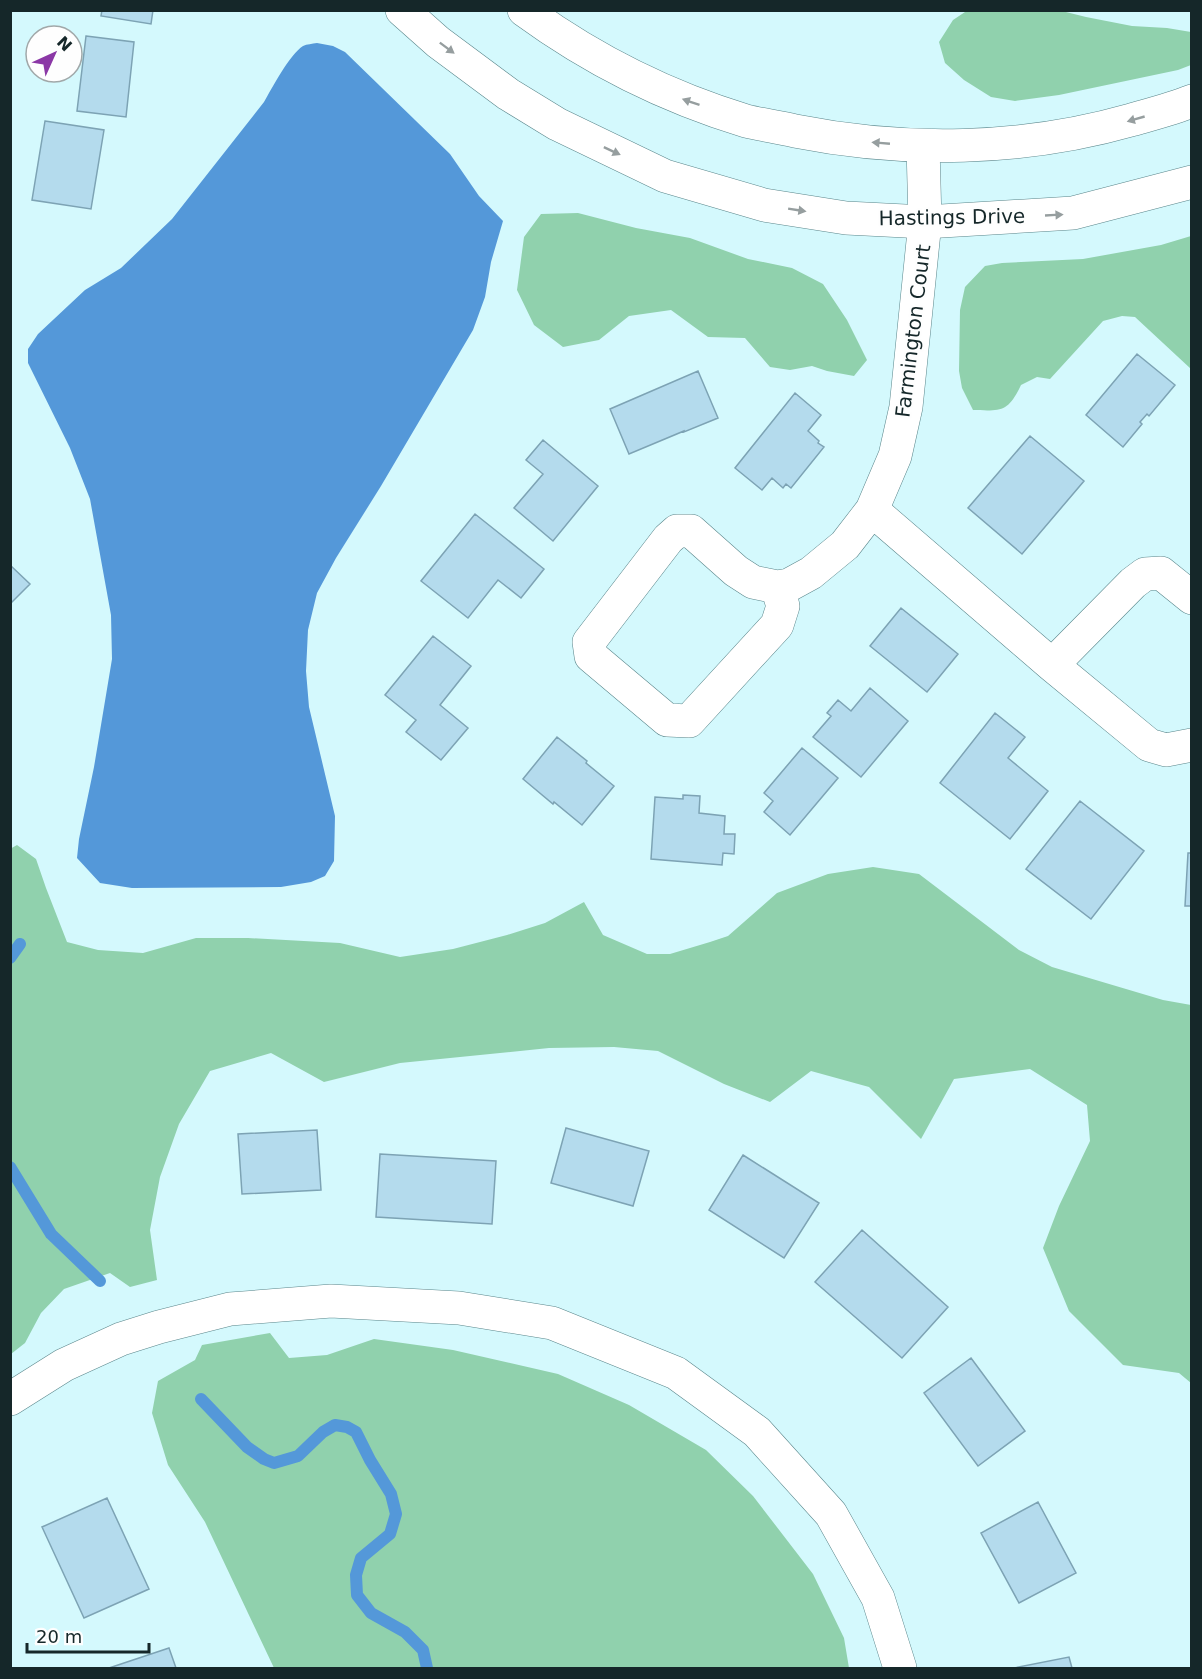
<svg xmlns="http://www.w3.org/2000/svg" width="1202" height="1679" font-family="'DejaVu Sans',sans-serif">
	<rect width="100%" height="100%" fill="#d4f9fd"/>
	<!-- green -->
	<path fill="#90d1ad" d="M 968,10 L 1062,11 L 1086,17 L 1132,26 L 1167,28 L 1191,32 L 1191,65 L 1178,70 L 1059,95 L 1015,101 L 991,97 L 964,80 L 945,63 L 939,42 L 953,20 Z
		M 578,213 L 636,228 L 690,238 L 748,259 L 792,268 L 823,284 L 847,320 L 867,360 L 854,376 L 827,371 L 812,366 L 790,370 L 770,367 L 745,338 L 708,337 L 671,310 L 629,316 L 599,340 L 563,347 L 534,325 L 517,290 L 524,237 L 541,214 Z
		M 1191,236 L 1191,369 L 1135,317 L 1122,316 L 1103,321 L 1050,379 L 1037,377 L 1021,385 C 1008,412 1002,411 973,410 L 962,388 L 959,371 L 960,310 L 965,287 L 985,266 L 1002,263 L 1083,259 L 1161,245 Z
		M 17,845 L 36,859 L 46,888 L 67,942 L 98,950 L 143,953 L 196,938 L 248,938 L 340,943 L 400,957 L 453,949 L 507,935 L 545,923 L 584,902 L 603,935 L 647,954 L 670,954 L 710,942 L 728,936 L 777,893 L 828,874 L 873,867 L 919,874 L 1019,950 L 1052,967 L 1163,1000 L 1191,1005 L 1191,1383 L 1179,1373 L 1123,1365 L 1069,1311 L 1043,1248 L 1059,1206 L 1090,1141 L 1087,1105 L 1030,1069 L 954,1079 L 921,1139 L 869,1087 L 811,1071 L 770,1102 L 724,1084 L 658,1051 L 614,1047 L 549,1048 L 400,1063 L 324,1082 L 271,1053 L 210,1071 L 179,1124 L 160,1177 L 150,1230 L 157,1280 L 130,1287 L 110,1273 L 64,1289 L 41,1313 L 25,1343 L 11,1354 L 10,849 Z
		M 270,1333 L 289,1358 L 327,1355 L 374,1339 L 453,1350 L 558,1374 L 629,1405 L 706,1450 L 753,1496 L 813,1574 L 844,1638 L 849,1668 L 274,1668 L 205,1522 L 168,1465 L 152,1413 L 158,1381 L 195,1360 L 202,1345 Z"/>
	<!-- water -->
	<path fill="#5498d9" d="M 317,43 L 333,46 L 345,52 L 450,154 L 479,196 L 503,221 L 491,262 L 485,297 L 473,330 L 381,486 L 336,558 L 317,593 L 308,630 L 306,671 L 309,707 L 335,816 L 334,861 L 325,876 L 311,882 L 281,887 L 132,888 L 100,883 L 77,858 L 79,839 L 94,767 L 112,659 L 111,615 L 90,499 L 70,448 L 28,363 L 28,349 L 38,334 L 85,290 L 121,268 L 172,219 L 264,102 C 272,88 290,54 303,46 C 307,44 312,44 317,43 Z"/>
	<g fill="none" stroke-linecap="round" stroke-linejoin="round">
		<!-- stream -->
		<path stroke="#5498d9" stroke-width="12" d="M 10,958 L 20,944
			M 10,1167 L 51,1234 L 100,1281
			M 201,1399 L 247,1447 L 264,1459 L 274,1463 L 298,1456 L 323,1432 L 335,1425 L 347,1427 L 356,1432 L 370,1460 L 391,1494 L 396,1514 L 390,1534 L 361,1558 L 356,1575 L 357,1595 L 371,1613 L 405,1632 L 423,1650 L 427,1668"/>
	</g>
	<!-- building -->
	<path fill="#b4dbed" stroke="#7da3b4" stroke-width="1.5" d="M 102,10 L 153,10 L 151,24 L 101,16 Z
		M 86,36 L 134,42 L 126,117 L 77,111 Z
		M 45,121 L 104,130 L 91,209 L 32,200 Z
		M 1137,354 L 1175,385 L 1149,416 L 1147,414 L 1140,422 L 1142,424 L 1123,447 L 1086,415 Z
		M 698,371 L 718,418 L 684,432 L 684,431 L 629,454 L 610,409 Z
		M 795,393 L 821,415 L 808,431 L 819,441 L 818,443 L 824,447 L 791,488 L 786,484 L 783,488 L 772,478 L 762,490 L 735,468 Z
		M 1030,436 L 1084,481 L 1022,554 L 968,508 Z
		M 543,440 L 598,486 L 553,541 L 514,508 L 543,474 L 526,460 Z
		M 475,514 L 544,569 L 521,598 L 498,580 L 468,618 L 421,581 Z
		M 10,565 L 30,584 L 10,604 Z
		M 901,608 L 958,654 L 927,692 L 870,646 Z
		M 433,636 L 471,666 L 440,705 L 468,728 L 441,760 L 406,732 L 416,720 L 385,695 Z
		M 870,688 L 908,721 L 861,777 L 813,737 L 831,716 L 827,713 L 838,700 L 851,711 Z
		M 995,713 L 1025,737 L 1008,758 L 1048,791 L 1010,839 L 940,783 Z
		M 557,737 L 587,761 L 586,763 L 614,786 L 582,825 L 554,802 L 553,804 L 523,779 Z
		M 802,748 L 838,778 L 790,835 L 764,812 L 773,801 L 764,793 Z
		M 683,795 L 700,796 L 699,813 L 725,816 L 724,834 L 735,834 L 734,854 L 723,853 L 722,865 L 651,859 L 655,797 L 683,799 Z
		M 1080,801 L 1144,851 L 1091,919 L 1026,869 Z
		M 1188,853 L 1192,853 L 1192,906 L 1185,906 Z
		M 566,1128 L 649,1151 L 633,1206 L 551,1183 Z
		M 317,1130 L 321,1190 L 242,1194 L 238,1134 Z
		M 380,1154 L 496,1161 L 492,1224 L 376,1217 Z
		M 743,1155 L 819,1203 L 784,1258 L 709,1210 Z
		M 862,1230 L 948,1307 L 902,1358 L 815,1282 Z
		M 971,1358 L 1025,1431 L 978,1466 L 924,1393 Z
		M 107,1498 L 149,1589 L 84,1618 L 42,1527 Z
		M 1038,1502 L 1076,1573 L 1019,1603 L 981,1533 Z
		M 169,1648 L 176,1668 L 109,1668 Z
		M 1069,1657 L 1072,1668 L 1014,1668 Z"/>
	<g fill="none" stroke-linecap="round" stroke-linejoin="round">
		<!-- minor casing -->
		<g stroke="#5a868b" stroke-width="34">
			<path id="minor" d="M 872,510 L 1052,665 L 1149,745 L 1166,750 L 1192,745
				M 777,587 L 783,606 L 777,625 L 689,721 L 667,720 L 591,656 L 589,642 L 668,539 L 677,531 L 691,531 L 736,571 L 753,582 L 777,587 L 789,585 L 811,573 L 845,545 L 872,510 L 895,456 L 906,407 L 925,222 L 923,146
				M 1052,665 L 1133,583 L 1145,574 L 1161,573 L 1192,598
				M 10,1399 L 64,1365 L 121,1339 L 159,1327 L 230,1309 L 331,1301 L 459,1308 L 552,1323 L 676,1373 L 757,1432 L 831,1514 L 878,1598 L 900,1668"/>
		</g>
		<!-- tertiary casing -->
		<g stroke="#5a868b" stroke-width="34">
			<path id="tertiary" d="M 402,10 L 438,42 L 508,94 L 557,124 L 665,176 L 764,205 L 846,218 L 925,222 L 1073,213 L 1192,182
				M 524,10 C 591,59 667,97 746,121 C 762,125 779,127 795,131 C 906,153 1022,151 1131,120 C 1152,114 1172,109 1192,101"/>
		</g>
		<!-- minor -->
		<use href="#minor" stroke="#fff" stroke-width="33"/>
		<!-- tertiary -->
		<use href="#tertiary" stroke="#fff" stroke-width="33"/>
	</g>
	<!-- one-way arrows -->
	<defs><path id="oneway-solid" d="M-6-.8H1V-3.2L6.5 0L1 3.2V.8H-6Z" transform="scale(1.5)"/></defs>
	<g fill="#969e9f">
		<use href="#oneway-solid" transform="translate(447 48) rotate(37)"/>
		<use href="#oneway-solid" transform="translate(691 102) rotate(-161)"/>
		<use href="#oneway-solid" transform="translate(1136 119) rotate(164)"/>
		<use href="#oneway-solid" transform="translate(881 143) rotate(-175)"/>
		<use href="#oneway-solid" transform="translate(612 151) rotate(25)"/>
		<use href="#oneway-solid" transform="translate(797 210) rotate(9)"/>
		<use href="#oneway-solid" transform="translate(1054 215) rotate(-3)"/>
	</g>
	<g text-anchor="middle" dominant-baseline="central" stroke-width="5" stroke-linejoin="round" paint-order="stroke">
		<!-- street labels -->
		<g font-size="20" fill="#152729" stroke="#fefefe">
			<text transform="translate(952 217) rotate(-1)">Hastings Drive</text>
			<text transform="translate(913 331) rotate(-83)">Farmington Court</text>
		</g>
	</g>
	<!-- border -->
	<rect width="1202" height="1679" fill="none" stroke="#152729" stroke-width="24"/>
	<!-- north arrow -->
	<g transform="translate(54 54) rotate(45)"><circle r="28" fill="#fefefe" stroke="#a1a8a9" stroke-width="1.5"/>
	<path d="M0-4.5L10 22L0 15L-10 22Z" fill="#8b38a6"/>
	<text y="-9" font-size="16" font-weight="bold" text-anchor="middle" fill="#152729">N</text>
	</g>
	<!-- scale -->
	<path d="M27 1643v9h122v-9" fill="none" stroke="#152729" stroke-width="3"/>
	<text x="36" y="1643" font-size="18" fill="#152729" stroke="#fefefe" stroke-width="4.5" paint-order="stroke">20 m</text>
</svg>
